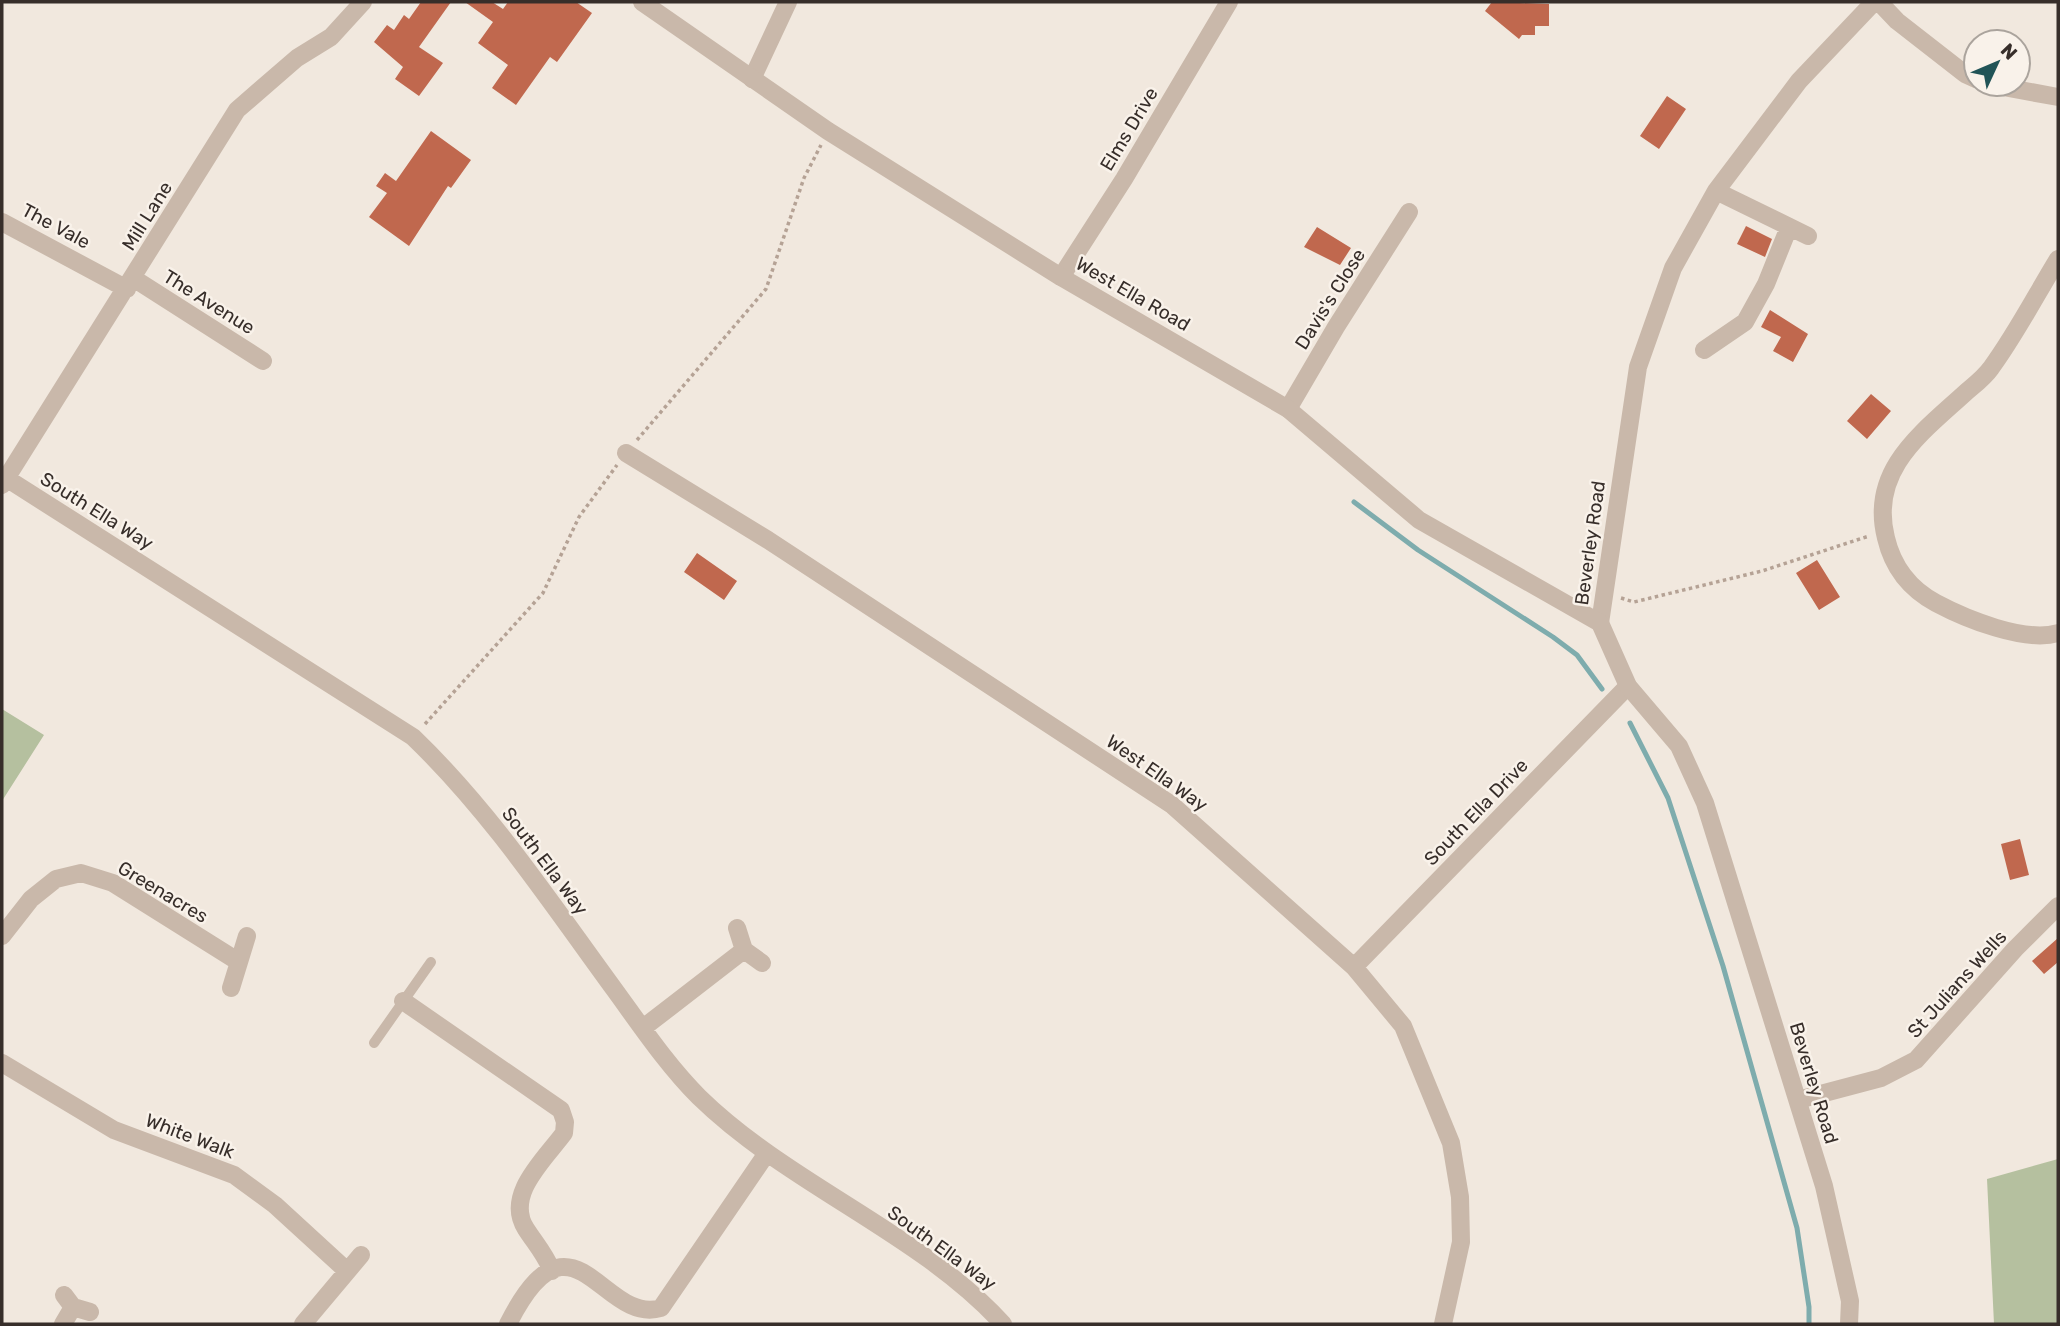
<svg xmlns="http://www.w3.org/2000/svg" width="2060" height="1326" font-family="Rubik,sans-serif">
	<rect width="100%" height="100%" fill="#f1e8de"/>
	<!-- green -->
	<path fill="#b5c09f" d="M 2,709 L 44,735 L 2,801 Z
		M 2058,1159 L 2058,1324 L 1994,1324 L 1987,1179 Z"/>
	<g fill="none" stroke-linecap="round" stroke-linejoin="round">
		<!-- stream -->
		<path stroke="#7eacad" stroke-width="5" d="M 1354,502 L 1418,550 L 1553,637 L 1577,655 L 1602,689
			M 1630,723 L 1668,798 L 1723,966 L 1797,1228 L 1809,1307 L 1809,1324"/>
	</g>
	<!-- building -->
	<path fill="#c0684e" d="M 421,2 L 451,2 L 419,47 L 443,63 L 419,96 L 395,79 L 403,67 L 374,42 L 387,25 L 394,30 L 404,15 L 409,19 Z
		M 465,2 L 492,2 L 503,9 L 508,2 L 576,2 L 592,13 L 557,62 L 550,57 L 516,105 L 492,88 L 508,65 L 478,43 L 493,22 Z
		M 1492,2 L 1549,4 L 1549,26 L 1535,26 L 1535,35 L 1522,35 L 1519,39 L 1485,11 Z
		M 1667,96 L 1686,109 L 1659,149 L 1640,136 Z
		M 431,131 L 471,160 L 451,188 L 448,186 L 409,246 L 369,217 L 387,193 L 376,186 L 385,173 L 396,181 Z
		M 1746,226 L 1772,239 L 1765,257 L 1737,244 Z
		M 1317,227 L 1351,248 L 1340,265 L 1304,247 Z
		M 1770,310 L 1808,334 L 1793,362 L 1773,351 L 1781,337 L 1761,327 Z
		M 1871,394 L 1891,411 L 1867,439 L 1847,421 Z
		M 697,553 L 737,581 L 724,600 L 684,572 Z
		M 1817,560 L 1840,597 L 1819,610 L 1796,573 Z
		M 2020,839 L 2029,875 L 2010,880 L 2001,844 Z
		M 2058,938 L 2058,962 L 2044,974 L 2032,961 Z"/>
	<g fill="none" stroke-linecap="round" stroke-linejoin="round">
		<!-- path -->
		<path stroke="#b5a295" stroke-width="3.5" stroke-dasharray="3.5 3.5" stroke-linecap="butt" d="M 637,440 L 766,289 L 804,178 L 821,145
			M 1621,598 L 1634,602 L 1762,571 L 1869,536
			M 425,724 L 543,593 L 579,517 L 617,465"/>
		<!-- service -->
		<path stroke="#c9b8aa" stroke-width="10" d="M 374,1043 L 431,962"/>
		<!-- minor -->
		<path stroke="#c9b8aa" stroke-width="18" d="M 1879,2 L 1897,21 L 1965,74 L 1976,79
			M 752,79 L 788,2
			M 1987,84 L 2058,97
			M 1716,191 L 1808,236
			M 2,222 L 127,289
			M 2058,259 C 2036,295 2016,334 1991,368 C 1984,378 1973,386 1964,394 C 1920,434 1869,471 1886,538 C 1893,568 1910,589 1936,603 C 1966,619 2025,643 2058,633
			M 1061,277 L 1124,179 L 1229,2
			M 133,278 L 263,361
			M 1704,350 L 1745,322 L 1766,284 L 1789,227
			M 1288,409 L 1336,327 L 1409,212
			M 626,453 L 768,540 L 1172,805 L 1354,967 L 1403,1026 L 1451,1143 L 1460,1197 L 1461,1242 L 1443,1324
			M 6,478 L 413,737 C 491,812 551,903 614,989 C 641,1026 667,1065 699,1097 C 789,1185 920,1233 1003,1324
			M 2,485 L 237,110 L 297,58 L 331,37 L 363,2
			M 1600,623 L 1638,367 L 1673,268 L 1716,191 L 1799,81 L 1874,2
			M 737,928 L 744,950 L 762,963
			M 2,936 L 31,899 L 56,879 L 81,873 L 113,883 L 239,962
			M 1354,967 L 1628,686
			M 231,988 L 247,936
			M 403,1001 L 561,1110 L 565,1122 L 564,1133 C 545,1159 504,1195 526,1229 C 535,1243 545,1254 552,1271
			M 643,1028 L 744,950
			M 2,1063 L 114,1130 L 234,1175 L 275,1205 L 347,1271
			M 1798,1100 L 1881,1078 L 1916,1060 L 2015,949 L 2058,906
			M 64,1295 L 73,1307 L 90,1312
			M 63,1324 L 73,1307
			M 303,1324 L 361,1255
			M 508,1324 C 573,1196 602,1326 661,1308 L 767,1153"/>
		<!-- tertiary -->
		<path stroke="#c9b8aa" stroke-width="18" d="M 642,2 L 828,131 L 1061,277 L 1288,409 L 1419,520 L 1600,623 L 1628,686 L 1679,746 L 1705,803 L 1824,1186 L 1850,1301 L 1849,1324"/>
	</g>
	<g text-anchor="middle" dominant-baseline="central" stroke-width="5" stroke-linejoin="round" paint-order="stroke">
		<!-- street labels -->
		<g font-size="19" fill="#372e2a" stroke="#f9f2ea">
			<text transform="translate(1129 129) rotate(-59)">Elms Drive</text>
			<text transform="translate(147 216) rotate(-58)">Mill Lane</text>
			<text transform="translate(56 226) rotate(28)">The Vale</text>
			<text transform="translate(1133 294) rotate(30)">West Ella Road</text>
			<text transform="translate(1330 299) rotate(-58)">Davis's Close</text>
			<text transform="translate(209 302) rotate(32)">The Avenue</text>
			<text transform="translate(97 511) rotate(32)">South Ella Way</text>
			<text transform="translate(1590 543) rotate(-82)">Beverley Road</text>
			<text transform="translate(1157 773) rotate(35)">West Ella Way</text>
			<text transform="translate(1476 812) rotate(-46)">South Ella Drive</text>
			<text transform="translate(545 861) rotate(53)">South Ella Way</text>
			<text transform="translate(163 892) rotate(31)">Greenacres</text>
			<text transform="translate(1957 984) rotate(-48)">St Julians Wells</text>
			<text transform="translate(1814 1083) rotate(73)">Beverley Road</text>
			<text transform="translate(190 1136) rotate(21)">White Walk</text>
			<text transform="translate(942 1248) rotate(36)">South Ella Way</text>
		</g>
	</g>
	<!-- border -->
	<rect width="2060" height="1326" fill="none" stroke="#372e2a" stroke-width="7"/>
	<!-- north arrow -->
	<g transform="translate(1997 63) rotate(46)"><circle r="33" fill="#f9f2ea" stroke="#aba49d" stroke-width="2"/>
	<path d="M0-5L12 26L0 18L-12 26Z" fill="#215457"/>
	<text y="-10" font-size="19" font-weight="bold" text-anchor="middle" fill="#372e2a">N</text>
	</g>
</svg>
